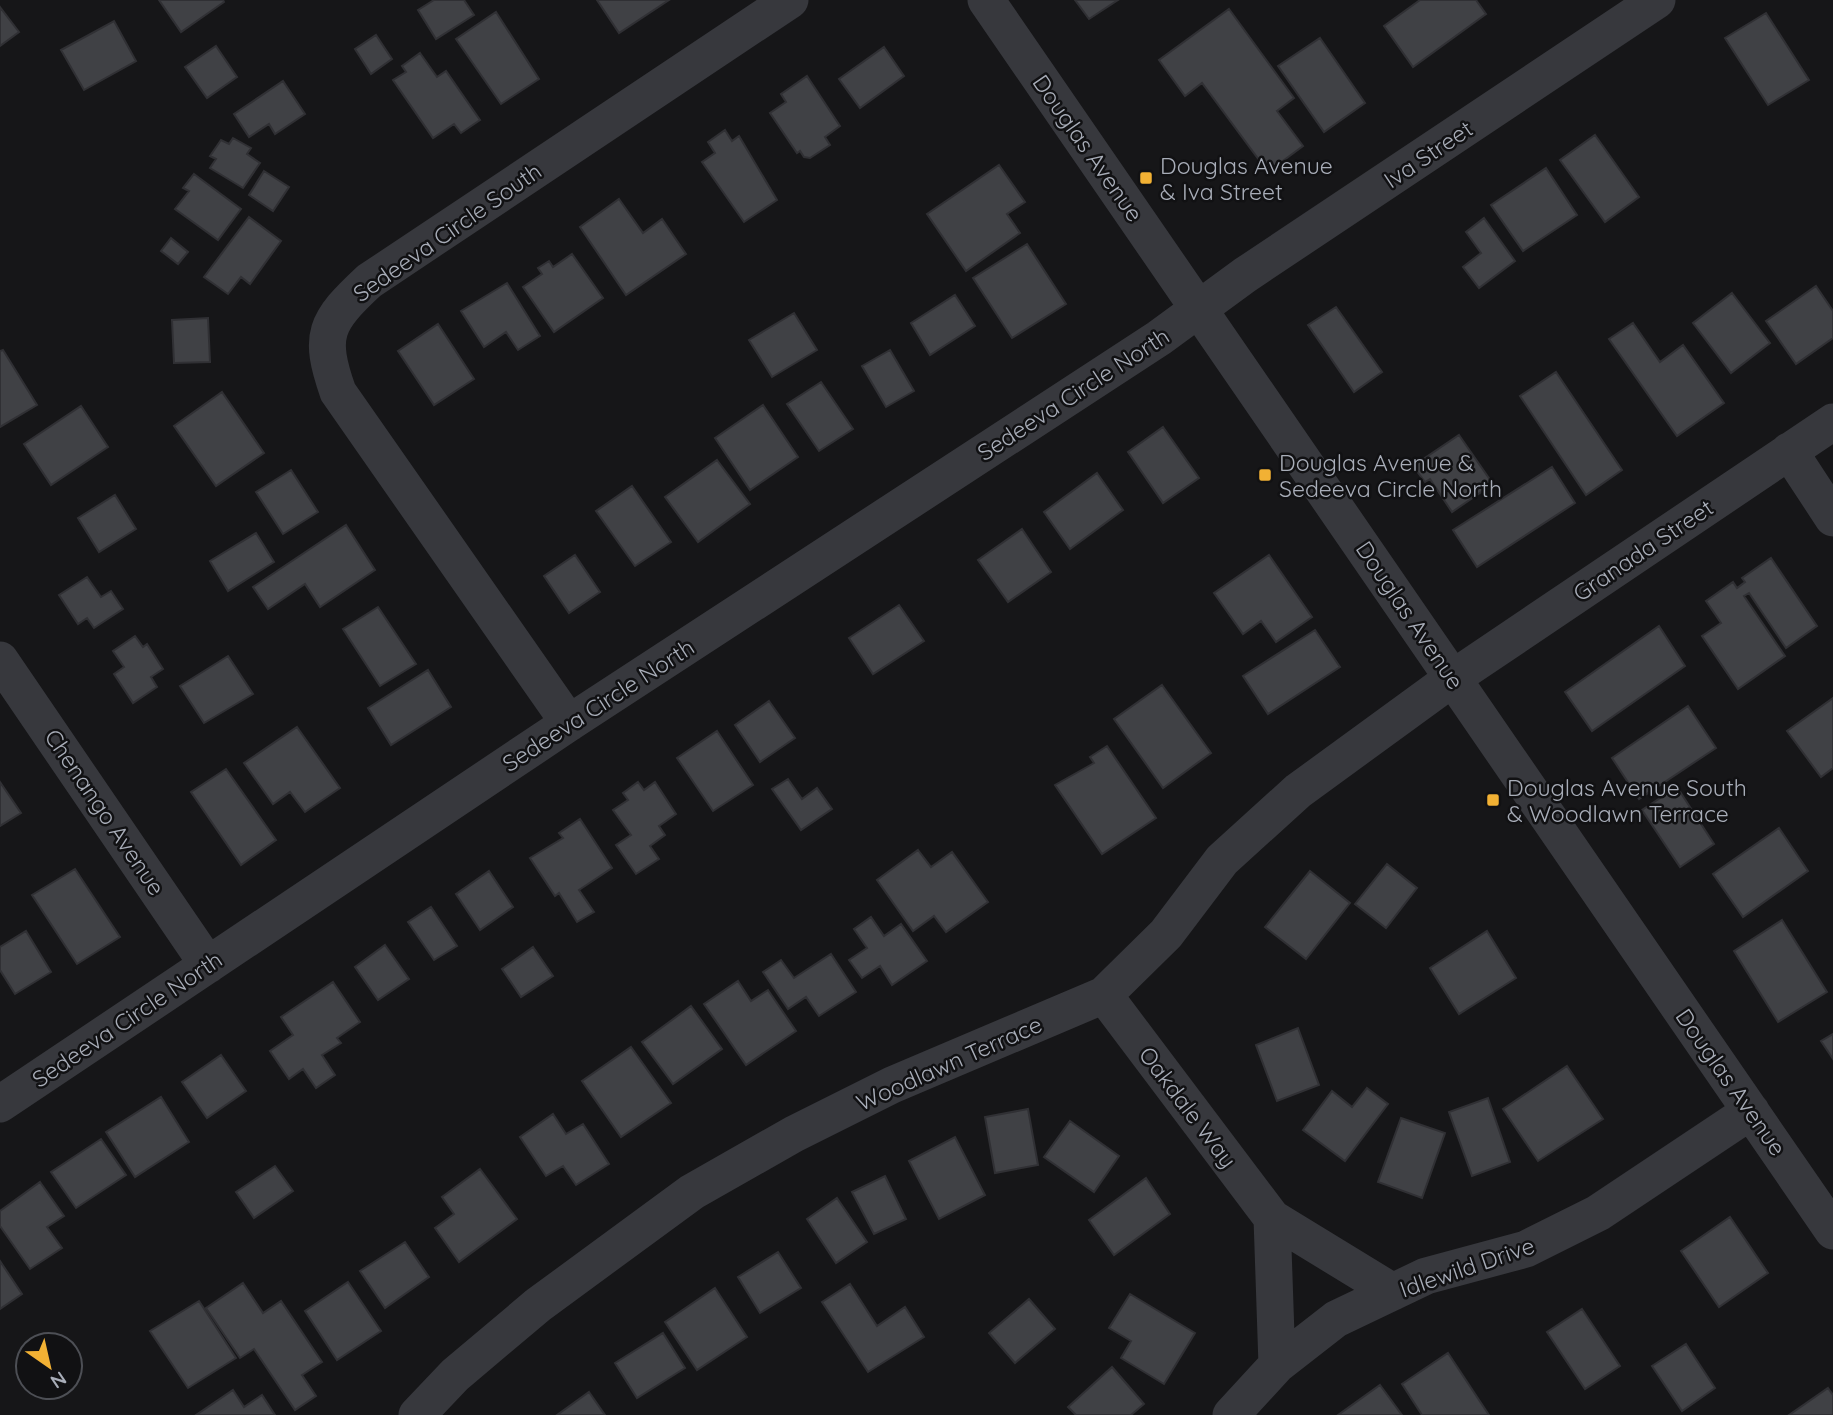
<svg xmlns="http://www.w3.org/2000/svg" width="1833" height="1415" font-family="Quicksand,sans-serif">
	<rect width="100%" height="100%" fill="#161618"/>
	<!-- building -->
	<path fill="#404145" stroke="#303034" stroke-width="2" d="M 159,0 L 223,0 L 224,2 L 181,32 Z
		M 434,0 L 464,0 L 474,15 L 436,39 L 418,10 Z
		M 597,0 L 669,0 L 619,33 Z
		M 1075,0 L 1118,0 L 1089,19 Z
		M 1420,0 L 1476,0 L 1486,14 L 1413,67 L 1384,26 Z
		M 0,7 L 19,32 L 0,46 Z
		M 1229,9 L 1294,98 L 1277,111 L 1303,146 L 1268,172 L 1202,83 L 1185,96 L 1159,60 Z
		M 496,12 L 539,79 L 501,104 L 456,39 Z
		M 1766,13 L 1809,80 L 1768,105 L 1725,38 Z
		M 114,21 L 136,61 L 84,90 L 61,50 Z
		M 376,35 L 392,59 L 371,74 L 355,49 Z
		M 1320,38 L 1365,103 L 1324,132 L 1278,66 Z
		M 216,46 L 237,77 L 207,98 L 185,67 Z
		M 884,47 L 904,76 L 860,108 L 839,79 Z
		M 420,53 L 437,77 L 446,71 L 480,120 L 461,133 L 454,124 L 433,138 L 393,80 L 406,72 L 402,66 Z
		M 807,76 L 840,126 L 825,137 L 830,145 L 810,158 L 804,157 L 800,151 L 797,153 L 770,113 L 786,102 L 781,94 Z
		M 283,81 L 305,114 L 275,134 L 269,124 L 249,137 L 234,114 Z
		M 725,130 L 732,141 L 739,136 L 777,200 L 744,222 L 702,162 L 715,153 L 708,142 Z
		M 1595,135 L 1639,197 L 1605,222 L 1560,160 Z
		M 233,138 L 251,148 L 247,154 L 260,163 L 243,188 L 210,168 L 216,159 L 210,156 L 221,140 L 229,144 Z
		M 999,165 L 1025,202 L 1007,214 L 1020,233 L 966,271 L 927,214 Z
		M 1546,168 L 1577,215 L 1523,251 L 1491,205 Z
		M 264,171 L 289,187 L 273,211 L 249,195 Z
		M 194,174 L 241,209 L 218,240 L 175,209 L 189,191 L 183,188 Z
		M 619,199 L 643,233 L 662,219 L 686,254 L 626,295 L 580,227 Z
		M 249,217 L 281,241 L 250,284 L 241,277 L 228,294 L 204,277 Z
		M 1484,218 L 1515,261 L 1479,288 L 1463,267 L 1481,253 L 1466,232 Z
		M 171,238 L 188,252 L 178,264 L 161,251 Z
		M 1027,244 L 1066,304 L 1012,338 L 973,278 Z
		M 572,254 L 603,298 L 554,332 L 523,287 L 542,274 L 538,268 L 549,261 L 553,267 Z
		M 507,283 L 540,336 L 518,350 L 506,332 L 484,347 L 461,311 Z
		M 1816,286 L 1833,311 L 1833,338 L 1796,364 L 1766,321 Z
		M 1732,293 L 1770,343 L 1731,373 L 1693,323 Z
		M 955,295 L 975,326 L 930,355 L 911,323 Z
		M 1336,307 L 1382,372 L 1354,392 L 1308,325 Z
		M 794,313 L 817,350 L 772,377 L 749,340 Z
		M 208,318 L 210,362 L 174,363 L 172,320 Z
		M 1633,323 L 1660,362 L 1683,345 L 1724,403 L 1677,436 L 1609,339 Z
		M 438,324 L 474,379 L 434,405 L 398,351 Z
		M 3,350 L 37,405 L 0,427 L 0,351 Z
		M 890,350 L 914,391 L 886,407 L 862,366 Z
		M 1556,372 L 1622,470 L 1586,495 L 1520,396 Z
		M 821,382 L 853,429 L 819,451 L 787,404 Z
		M 222,392 L 264,453 L 216,486 L 174,426 Z
		M 763,405 L 798,457 L 750,490 L 715,438 Z
		M 81,406 L 108,447 L 51,485 L 24,444 Z
		M 1163,427 L 1199,478 L 1163,503 L 1128,452 Z
		M 1459,435 L 1493,484 L 1452,512 L 1430,479 L 1425,482 L 1413,466 Z
		M 717,460 L 750,504 L 698,542 L 665,497 Z
		M 1552,467 L 1575,503 L 1477,567 L 1453,530 Z
		M 291,470 L 318,512 L 283,534 L 256,492 Z
		M 1097,473 L 1123,510 L 1070,549 L 1044,512 Z
		M 632,486 L 671,542 L 635,566 L 596,511 Z
		M 115,495 L 136,529 L 99,552 L 78,518 Z
		M 346,525 L 375,570 L 320,607 L 305,584 L 268,609 L 253,587 Z
		M 1022,529 L 1051,572 L 1008,602 L 978,560 Z
		M 256,533 L 274,562 L 228,591 L 210,561 Z
		M 575,555 L 600,592 L 569,613 L 544,576 Z
		M 1269,555 L 1312,617 L 1276,642 L 1261,621 L 1243,634 L 1214,593 Z
		M 1771,558 L 1817,626 L 1786,648 L 1749,593 L 1744,596 L 1785,656 L 1738,689 L 1702,636 L 1721,623 L 1706,601 L 1733,582 L 1737,588 L 1745,582 L 1742,578 Z
		M 87,577 L 101,597 L 111,591 L 123,609 L 94,628 L 87,618 L 78,624 L 59,595 Z
		M 899,605 L 924,641 L 873,674 L 849,638 Z
		M 378,607 L 416,664 L 380,686 L 343,629 Z
		M 1659,626 L 1685,666 L 1592,731 L 1565,692 Z
		M 1315,630 L 1340,667 L 1268,714 L 1243,676 Z
		M 135,636 L 143,647 L 147,644 L 163,669 L 151,677 L 157,687 L 133,703 L 114,674 L 124,667 L 113,651 Z
		M 228,656 L 253,694 L 204,723 L 180,686 Z
		M 428,670 L 451,707 L 391,745 L 368,708 Z
		M 1162,685 L 1211,753 L 1163,788 L 1114,719 Z
		M 1833,698 L 1833,768 L 1821,777 L 1787,731 Z
		M 769,701 L 795,738 L 760,762 L 735,725 Z
		M 1688,706 L 1716,748 L 1639,799 L 1612,758 Z
		M 297,727 L 340,788 L 305,812 L 290,792 L 273,804 L 244,763 Z
		M 717,731 L 753,785 L 713,811 L 677,758 Z
		M 1107,746 L 1156,818 L 1102,854 L 1055,785 L 1094,763 L 1090,757 Z
		M 226,769 L 276,840 L 241,865 L 191,792 Z
		M 788,779 L 802,799 L 817,788 L 832,809 L 801,830 L 772,789 Z
		M 0,782 L 21,813 L 0,826 Z
		M 638,782 L 644,790 L 655,782 L 676,814 L 659,826 L 665,835 L 650,846 L 659,859 L 636,874 L 616,845 L 631,835 L 613,810 L 628,800 L 623,793 Z
		M 1677,787 L 1714,844 L 1680,867 L 1642,810 Z
		M 580,819 L 612,868 L 579,890 L 594,912 L 577,922 L 559,893 L 555,896 L 530,858 L 563,838 L 559,833 Z
		M 1779,828 L 1808,871 L 1743,917 L 1713,874 Z
		M 918,850 L 931,867 L 952,852 L 988,902 L 946,932 L 934,916 L 913,931 L 877,880 Z
		M 1387,864 L 1417,888 L 1386,928 L 1355,904 Z
		M 75,869 L 120,937 L 77,964 L 32,895 Z
		M 489,871 L 513,907 L 480,930 L 456,894 Z
		M 1310,871 L 1350,903 L 1306,959 L 1265,927 Z
		M 431,907 L 457,946 L 434,960 L 408,922 Z
		M 871,917 L 884,936 L 901,924 L 927,961 L 892,985 L 880,966 L 862,978 L 849,960 L 867,948 L 854,929 Z
		M 1782,920 L 1827,992 L 1778,1022 L 1734,951 Z
		M 26,931 L 51,972 L 15,994 L 0,970 L 0,947 Z
		M 1487,931 L 1516,978 L 1459,1014 L 1430,968 Z
		M 385,945 L 409,979 L 378,1000 L 355,967 Z
		M 533,947 L 553,976 L 521,997 L 502,969 Z
		M 831,954 L 856,992 L 819,1016 L 806,997 L 788,1009 L 763,972 L 781,960 L 794,978 Z
		M 738,981 L 751,1001 L 768,990 L 796,1031 L 746,1065 L 704,1004 Z
		M 333,982 L 360,1022 L 337,1038 L 341,1043 L 322,1055 L 335,1075 L 316,1088 L 303,1069 L 289,1079 L 270,1051 L 293,1035 L 281,1017 Z
		M 691,1006 L 722,1049 L 673,1084 L 642,1042 Z
		M 1298,1028 L 1319,1085 L 1277,1101 L 1256,1045 Z
		M 1833,1034 L 1833,1059 L 1821,1041 Z
		M 631,1047 L 671,1103 L 621,1137 L 582,1081 Z
		M 221,1055 L 246,1091 L 207,1118 L 182,1082 Z
		M 1567,1066 L 1603,1119 L 1538,1161 L 1503,1109 Z
		M 1367,1088 L 1388,1104 L 1345,1161 L 1303,1130 L 1332,1091 L 1352,1107 Z
		M 161,1097 L 189,1142 L 135,1177 L 106,1132 Z
		M 1488,1098 L 1510,1162 L 1472,1176 L 1449,1112 Z
		M 1028,1109 L 1038,1165 L 995,1173 L 985,1117 Z
		M 553,1114 L 566,1134 L 583,1124 L 609,1164 L 576,1185 L 563,1166 L 546,1176 L 520,1137 Z
		M 1401,1118 L 1445,1133 L 1422,1198 L 1378,1182 Z
		M 1070,1121 L 1119,1156 L 1094,1192 L 1044,1157 Z
		M 955,1137 L 985,1195 L 939,1219 L 909,1161 Z
		M 101,1139 L 126,1175 L 76,1208 L 51,1172 Z
		M 275,1166 L 293,1191 L 254,1218 L 236,1192 Z
		M 480,1169 L 517,1219 L 459,1262 L 435,1228 L 454,1214 L 442,1197 Z
		M 885,1176 L 906,1219 L 874,1234 L 852,1192 Z
		M 1146,1178 L 1170,1214 L 1114,1255 L 1089,1220 Z
		M 40,1182 L 64,1216 L 47,1227 L 62,1248 L 30,1269 L 0,1226 L 0,1211 Z
		M 837,1198 L 867,1242 L 836,1263 L 807,1219 Z
		M 1730,1217 L 1768,1273 L 1719,1307 L 1681,1251 Z
		M 405,1242 L 429,1277 L 385,1308 L 360,1271 Z
		M 778,1252 L 801,1288 L 760,1313 L 738,1277 Z
		M 0,1261 L 22,1294 L 0,1309 Z
		M 348,1282 L 381,1331 L 337,1360 L 305,1311 Z
		M 243,1283 L 263,1313 L 281,1301 L 322,1362 L 302,1375 L 316,1396 L 295,1410 L 254,1349 L 240,1358 L 206,1308 Z
		M 850,1284 L 877,1326 L 905,1307 L 924,1337 L 868,1372 L 822,1302 Z
		M 715,1288 L 747,1337 L 697,1370 L 665,1322 Z
		M 1130,1294 L 1195,1333 L 1164,1384 L 1121,1358 L 1131,1341 L 1109,1328 Z
		M 1029,1299 L 1055,1329 L 1015,1363 L 989,1333 Z
		M 199,1301 L 236,1358 L 188,1388 L 150,1331 Z
		M 1582,1309 L 1620,1366 L 1585,1389 L 1547,1332 Z
		M 663,1333 L 685,1368 L 637,1398 L 615,1363 Z
		M 1686,1344 L 1715,1388 L 1682,1411 L 1652,1366 Z
		M 1448,1353 L 1489,1415 L 1422,1415 L 1402,1384 Z
		M 1112,1367 L 1144,1404 L 1131,1415 L 1076,1415 L 1068,1407 Z
		M 1380,1385 L 1402,1415 L 1338,1415 Z
		M 1828,1388 L 1833,1395 L 1833,1415 L 1789,1415 Z
		M 233,1390 L 244,1407 L 262,1395 L 275,1415 L 196,1415 Z
		M 589,1392 L 605,1415 L 557,1415 Z"/>
	<g fill="none" stroke-linecap="round" stroke-linejoin="round">
		<!-- minor -->
		<path stroke="#37383d" stroke-width="37" d="M 986,0 L 1833,1231
			M 1789,451 L 1833,518
			M 0,660 L 208,965
			M 569,723 L 338,392 C 318,335 325,322 369,281 L 790,0
			M 1104,995 L 1272,1218 L 1393,1292
			M 0,1104 L 569,723 L 1159,338 L 1245,275 L 1657,0
			M 1272,1218 L 1277,1365
			M 417,1415 L 455,1375 L 538,1305 L 692,1192 L 794,1134 L 892,1085 L 1104,995 L 1166,934 L 1222,860 L 1298,791 L 1453,678 L 1833,422
			M 1231,1415 L 1277,1365 L 1336,1319 L 1426,1276 L 1526,1249 L 1598,1213 L 1751,1111"/>
	</g>
	<!-- markers -->
	<g fill="#f2b134" stroke="#111113" stroke-width="2.5">
		<rect x="1139" y="171" width="14" height="14" rx="3.5"/>
		<rect x="1258" y="468" width="14" height="14" rx="3.5"/>
		<rect x="1486" y="793" width="14" height="14" rx="3.5"/>
	</g>
	<g text-anchor="middle" dominant-baseline="central" stroke-width="5" stroke-linejoin="round" paint-order="stroke">
		<!-- street labels -->
		<g font-size="23" fill="#a8adb8" stroke="#111113">
			<text transform="translate(1088 148) rotate(55)">Douglas Avenue</text>
			<text transform="translate(1428 154) rotate(-34)">Iva Street</text>
			<text transform="translate(447 232) rotate(-35)">Sedeeva Circle South</text>
			<text transform="translate(1073 394) rotate(-33)">Sedeeva Circle North</text>
			<text transform="translate(1643 550) rotate(-34)">Granada Street</text>
			<text transform="translate(1410 615) rotate(56)">Douglas Avenue</text>
			<text transform="translate(598 705) rotate(-33)">Sedeeva Circle North</text>
			<text transform="translate(105 812) rotate(56)">Chenango Avenue</text>
			<text transform="translate(127 1019) rotate(-34)">Sedeeva Circle North</text>
			<text transform="translate(949 1063) rotate(-24)">Woodlawn Terrace</text>
			<text transform="translate(1731 1082) rotate(55)">Douglas Avenue</text>
			<text transform="translate(1188 1107) rotate(53)">Oakdale Way</text>
			<text transform="translate(1467 1267) rotate(-19)">Idlewild Drive</text>
		</g>
		<!-- poi labels -->
		<g font-size="23" fill="#a8adb8" stroke="#111113" text-anchor="start">
			<text x="1160" y="165">Douglas Avenue<tspan x="1160" dy="26">&amp; Iva Street</tspan></text>
			<text x="1279" y="462">Douglas Avenue &amp;<tspan x="1279" dy="26">Sedeeva Circle North</tspan></text>
			<text x="1507" y="787">Douglas Avenue South<tspan x="1507" dy="26">&amp; Woodlawn Terrace</tspan></text>
		</g>
	</g>
	<!-- north arrow -->
	<g transform="translate(49 1366) rotate(146)"><circle r="33" fill="#111113" stroke="#4d4f55" stroke-width="2"/>
	<path d="M0-5L12 26L0 18L-12 26Z" fill="#f2b134"/>
	<text y="-10" font-size="19" font-weight="bold" text-anchor="middle" fill="#a8adb8">N</text>
	</g>
</svg>
